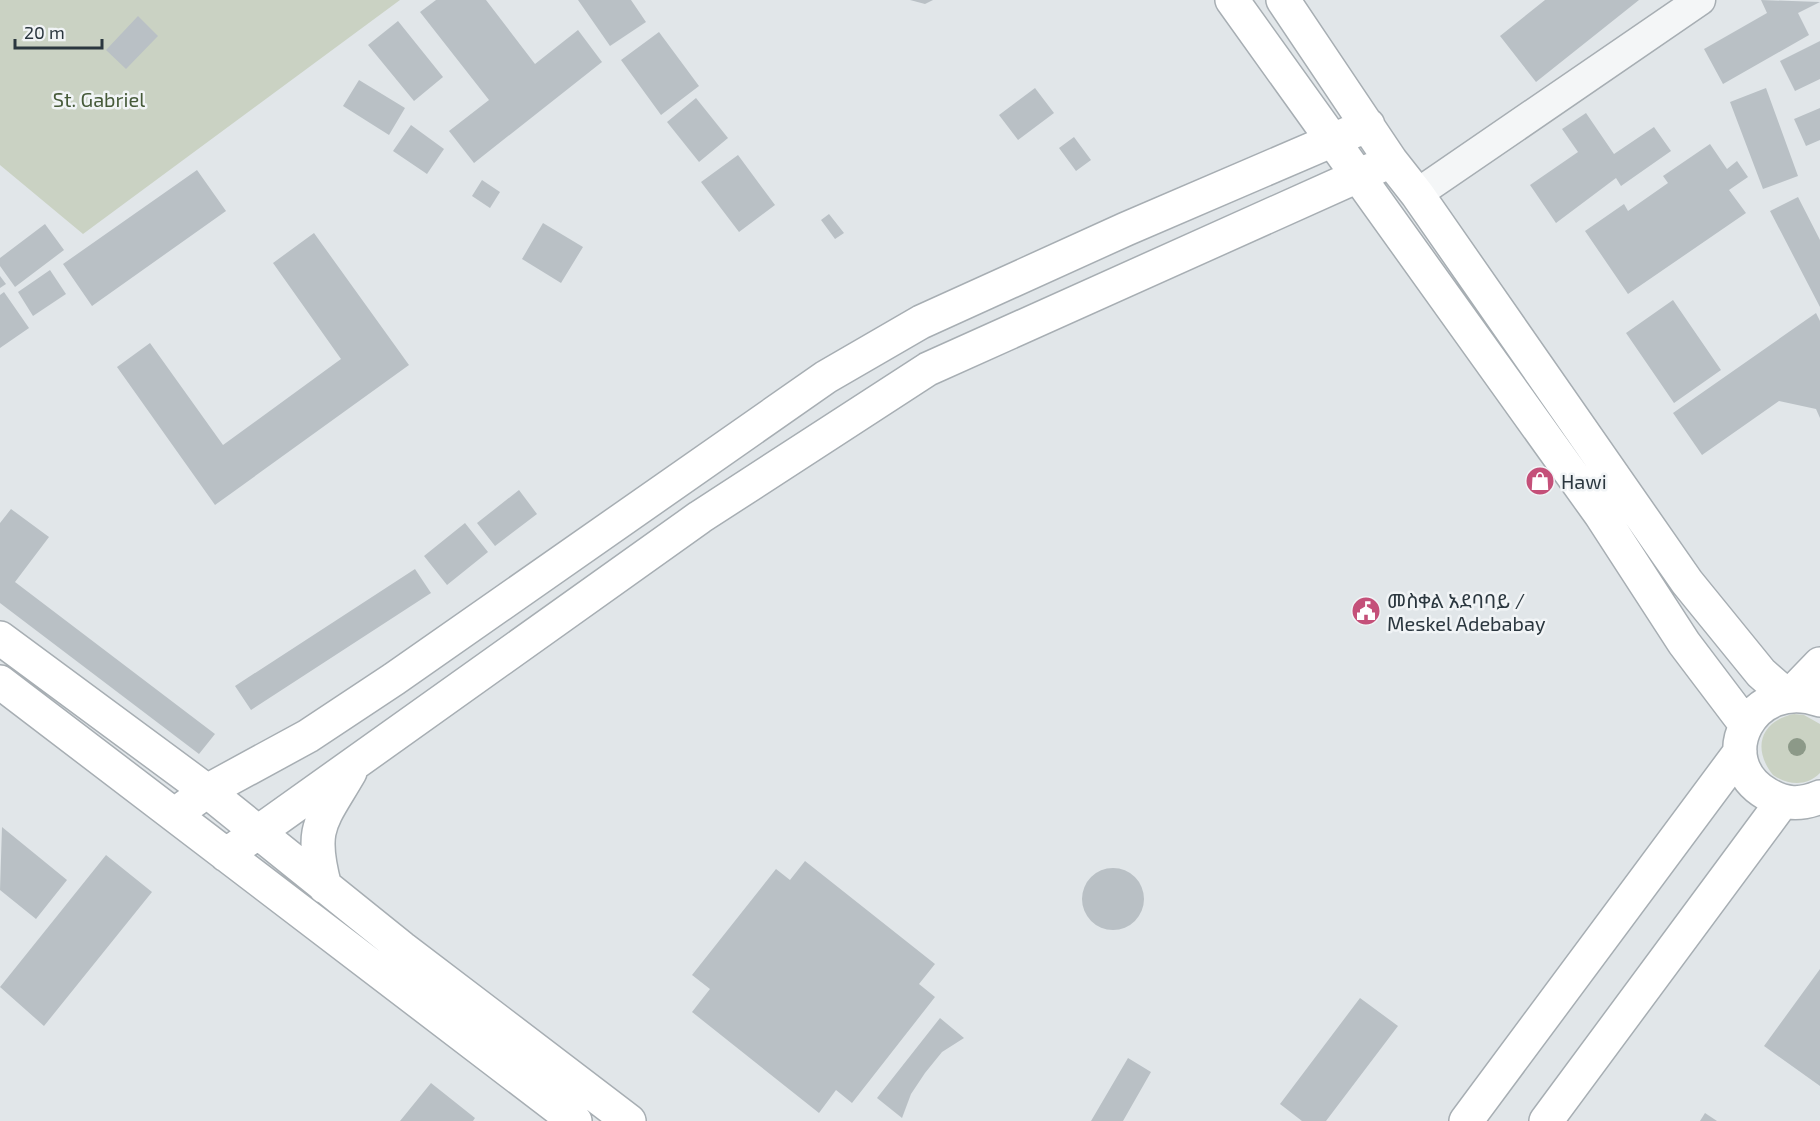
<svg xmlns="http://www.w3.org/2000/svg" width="1820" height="1121" font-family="'Exo 2','Noto Sans Ethiopic',sans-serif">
	<rect width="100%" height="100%" fill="#e1e6e9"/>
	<!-- green -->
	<path fill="#cad2c3" d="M 0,0 L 400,0 L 83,234 L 0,165 Z
		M 1794,714 L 1804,715 L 1820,724 L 1820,773 C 1806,787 1788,785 1773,775 C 1752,749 1760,721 1794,714 Z"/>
	<!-- building -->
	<path fill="#b9c0c5" d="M 436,0 L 486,0 L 535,64 L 578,30 L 602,62 L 474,163 L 449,131 L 489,100 L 420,12 Z
		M 578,0 L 631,0 L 646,22 L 610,46 Z
		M 910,0 L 933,0 L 925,4 Z
		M 1545,0 L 1639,0 L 1536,82 L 1500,36 Z
		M 1761,0 L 1820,2 L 1798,13 L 1809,35 L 1723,84 L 1704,49 L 1767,13 Z
		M 138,16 L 158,36 L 126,69 L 106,50 Z
		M 398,21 L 443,77 L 414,101 L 368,45 Z
		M 659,32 L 699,86 L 661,115 L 621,60 Z
		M 1820,41 L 1820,79 L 1795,91 L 1780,61 Z
		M 359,80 L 405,108 L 389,135 L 343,106 Z
		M 1035,88 L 1054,113 L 1018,140 L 999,115 Z
		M 1766,88 L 1798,176 L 1763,189 L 1730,102 Z
		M 696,98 L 728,138 L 699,162 L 667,122 Z
		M 1820,108 L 1820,140 L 1806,146 L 1794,119 Z
		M 1586,113 L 1614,154 L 1654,127 L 1671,151 L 1621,186 L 1616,178 L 1556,223 L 1530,185 L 1578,152 L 1562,129 Z
		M 411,125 L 444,149 L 427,174 L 393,151 Z
		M 1074,137 L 1091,160 L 1076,171 L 1059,148 Z
		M 1710,144 L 1727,169 L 1737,161 L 1748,177 L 1729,190 L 1746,213 L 1628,294 L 1585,231 L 1624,204 L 1628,211 L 1668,183 L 1663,176 Z
		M 738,155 L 775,205 L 739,232 L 701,182 Z
		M 197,170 L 226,211 L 92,306 L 63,264 Z
		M 482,180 L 500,192 L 490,208 L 472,196 Z
		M 1798,197 L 1820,240 L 1820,307 L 1770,211 Z
		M 829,214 L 844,233 L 835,239 L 821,220 Z
		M 543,223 L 583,247 L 561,283 L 522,259 Z
		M 45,224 L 64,250 L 15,287 L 0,266 L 0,258 Z
		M 314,233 L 409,365 L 215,505 L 117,367 L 150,343 L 223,445 L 341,359 L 273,263 Z
		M 50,270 L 66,294 L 33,316 L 18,292 Z
		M 0,276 L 6,284 L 0,288 Z
		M 4,292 L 29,328 L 0,348 L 0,295 Z
		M 1673,300 L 1721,370 L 1674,403 L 1626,333 Z
		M 1816,313 L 1820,321 L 1820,418 L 1816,409 L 1779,401 L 1702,455 L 1673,413 Z
		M 519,490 L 537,514 L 495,546 L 477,523 Z
		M 11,509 L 49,537 L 15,582 L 215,734 L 199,754 L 0,603 L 0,523 Z
		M 465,523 L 488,552 L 447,585 L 424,556 Z
		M 415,569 L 431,593 L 251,710 L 235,686 Z
		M 2,827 L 67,880 L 36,919 L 0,890 Z
		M 106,855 L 152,892 L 44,1026 L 0,987 Z
		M 805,861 L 935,964 L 919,984 L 935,997 L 852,1103 L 836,1090 L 819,1113 L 692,1012 L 710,989 L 692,975 L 776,869 L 790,880 Z
		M1082 899a31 31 0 1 1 62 0a31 31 0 1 1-62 0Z
		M 1820,969 L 1820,1086 L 1764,1046 Z
		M 1360,998 L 1398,1026 L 1326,1121 L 1302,1121 L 1280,1104 Z
		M 940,1018 L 964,1038 L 942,1052 L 925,1073 L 911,1094 L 902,1118 L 877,1098 Z
		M 1128,1058 L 1151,1072 L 1123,1121 L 1091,1121 Z
		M 431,1083 L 475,1118 L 473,1121 L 400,1121 Z
		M 1705,1113 L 1717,1121 L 1700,1121 Z"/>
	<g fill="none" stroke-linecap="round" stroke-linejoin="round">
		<!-- street casing -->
		<g stroke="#a7aeb3" stroke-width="33">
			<path id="street" d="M 1417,194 L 1700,0"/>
		</g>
		<!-- secondary casing -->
		<g stroke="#a7aeb3" stroke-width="36">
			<path id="secondary" d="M 1232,0 L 1601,515 L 1684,643 L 1746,725
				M 1283,0 L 1391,161 L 1417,194 L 1687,582 L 1761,673 L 1785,694
				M 0,638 L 207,791 L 402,948 L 629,1121
				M 0,682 L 575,1121
				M 1791,694 L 1820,664
				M 1820,700 C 1752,676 1709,760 1767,794 C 1785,805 1801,805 1820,797
				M 174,815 L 207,791 L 308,736 L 394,679 L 826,377 L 921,322 L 1126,229 L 1368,125
				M 226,855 L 700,517 L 928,369 L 1391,161
				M 325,887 C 309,827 321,822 350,772
				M 1466,1121 L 1740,752
				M 1546,1121 L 1782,802"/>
		</g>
		<!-- street -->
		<use href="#street" stroke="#f4f6f7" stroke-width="30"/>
		<!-- secondary -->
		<use href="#secondary" stroke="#fff" stroke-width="33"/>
	</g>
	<!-- trees -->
	<circle fill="#8c9988" cx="1797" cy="747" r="9"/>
	<!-- icons -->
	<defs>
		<g id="shop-disc" transform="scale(1.5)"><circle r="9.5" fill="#c45079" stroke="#f1f4f6"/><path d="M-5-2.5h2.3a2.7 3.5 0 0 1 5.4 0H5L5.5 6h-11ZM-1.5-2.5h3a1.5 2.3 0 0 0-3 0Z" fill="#fff"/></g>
		<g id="civic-disc" transform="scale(1.5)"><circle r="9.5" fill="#c45079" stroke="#f1f4f6"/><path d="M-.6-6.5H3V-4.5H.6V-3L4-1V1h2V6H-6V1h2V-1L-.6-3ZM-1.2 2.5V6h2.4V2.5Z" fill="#fff"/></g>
	</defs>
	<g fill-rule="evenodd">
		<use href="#shop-disc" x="1540" y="481"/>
		<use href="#civic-disc" x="1366" y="611"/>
	</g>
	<g text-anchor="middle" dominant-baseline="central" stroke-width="5" stroke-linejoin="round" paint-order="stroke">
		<!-- park labels -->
		<g font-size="20" fill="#465a39" stroke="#f1f4f6">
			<text x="99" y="99">St. Gabriel</text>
		</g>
		<!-- poi labels -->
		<g font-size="20" fill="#2b373f" stroke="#f1f4f6" text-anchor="start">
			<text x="1561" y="481">Hawi</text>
			<text x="1387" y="600">መስቀል አደባባይ /<tspan x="1387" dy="23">Meskel Adebabay</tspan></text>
		</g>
	</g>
	<!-- scale -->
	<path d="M15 39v9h87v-9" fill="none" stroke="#2b373f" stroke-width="3"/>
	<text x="24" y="39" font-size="18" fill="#2b373f" stroke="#f1f4f6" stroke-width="4.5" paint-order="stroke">20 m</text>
</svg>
